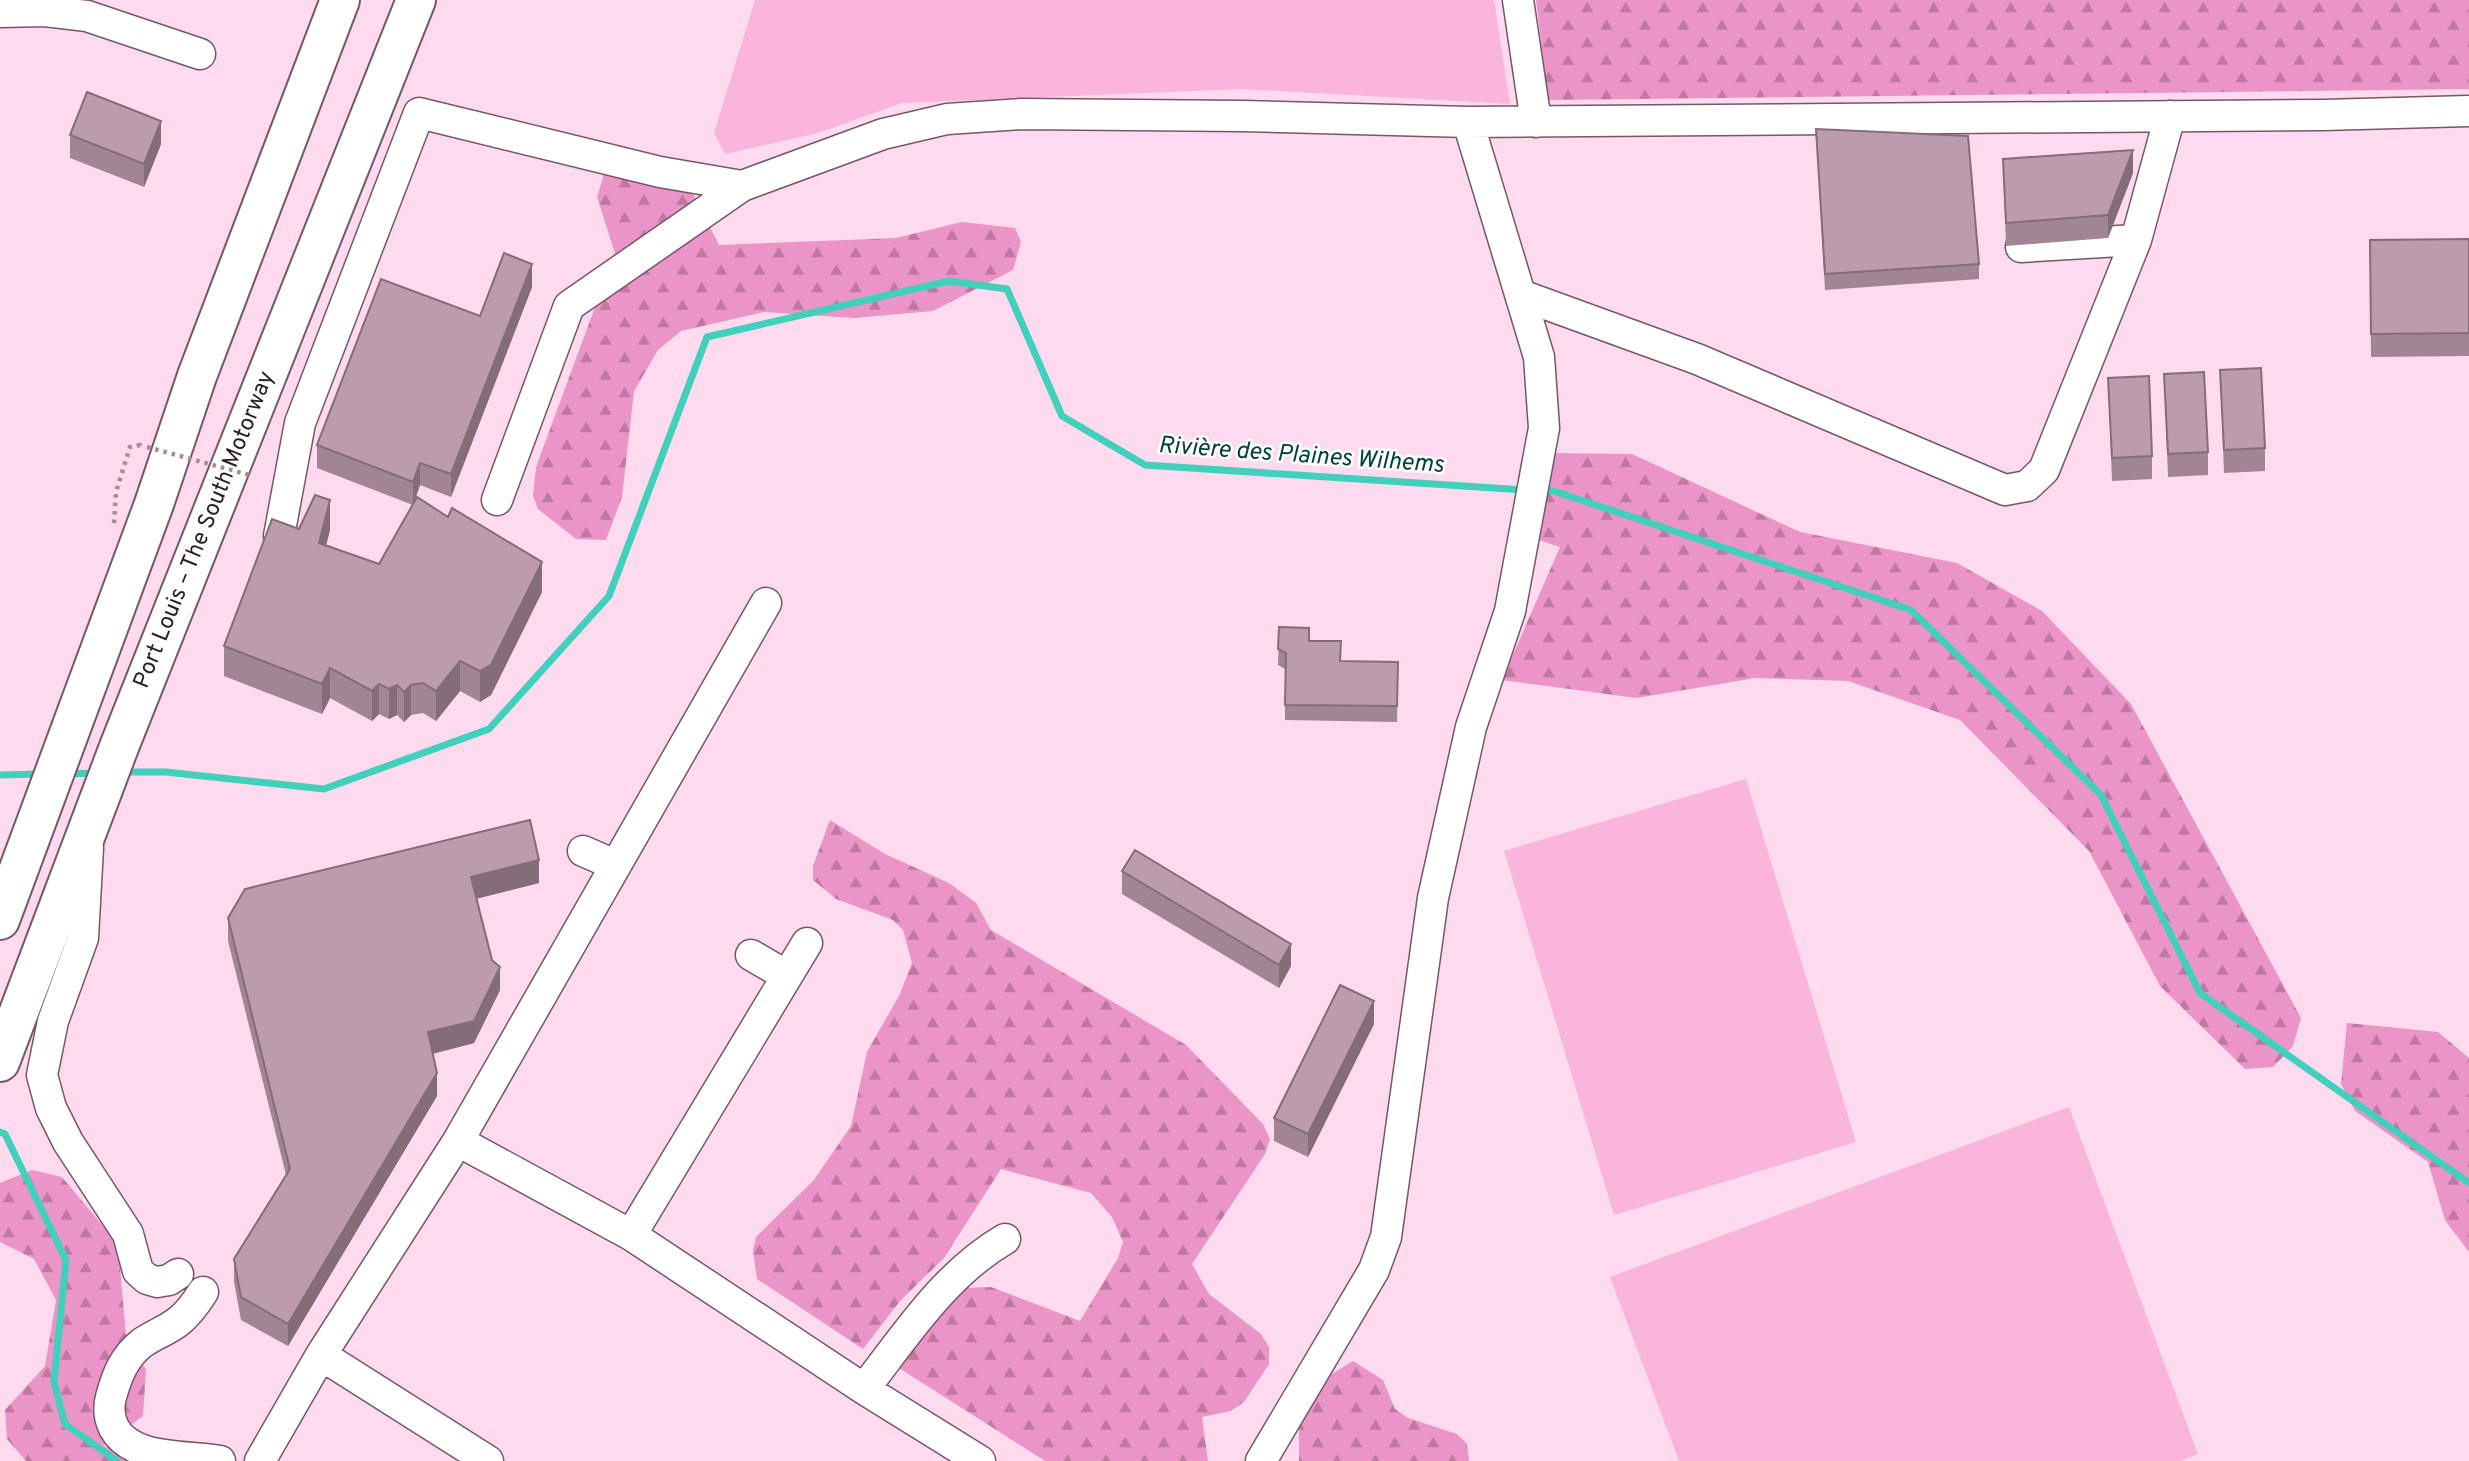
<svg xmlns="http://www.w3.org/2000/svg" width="2469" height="1461" font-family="Overpass,sans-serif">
	<defs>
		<pattern id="forest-firs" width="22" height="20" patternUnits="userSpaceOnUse" patternTransform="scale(1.75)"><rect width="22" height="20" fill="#eb94c7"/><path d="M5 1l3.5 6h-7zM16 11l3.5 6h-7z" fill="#bf78a1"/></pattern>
	</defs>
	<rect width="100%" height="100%" fill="#fddaed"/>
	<!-- green -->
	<path fill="#f9b5dc" d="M 755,0 L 1494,0 L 1510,104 L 1242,89 L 902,103 L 818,133 L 725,154 L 714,133 Z
		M 1746,779 L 1856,1142 L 1614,1215 L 1504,851 Z
		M 2069,1107 L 2198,1454 L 2180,1461 L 1679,1461 L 1610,1277 Z"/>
	<!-- forest -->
	<path fill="url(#forest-firs)" d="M 1536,0 L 2469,0 L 2469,89 L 1548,100 Z
		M 606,168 L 692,192 L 719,245 L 896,238 L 962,222 L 1015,228 L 1021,242 L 1013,270 L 933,311 L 854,318 L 764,312 L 681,331 L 658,350 L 634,391 L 622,497 L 606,540 L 576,539 L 538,509 L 533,496 L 536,467 L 615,253 L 597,197 Z
		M 1543,453 L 1632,454 L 1800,532 L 1957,563 L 2042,611 L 2131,704 L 2301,1018 L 2293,1046 L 2273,1067 L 2245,1069 L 2160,986 L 2089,851 L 1960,720 L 1848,681 L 1755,678 L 1637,698 L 1502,680 L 1560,547 L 1533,538 Z
		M 830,820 L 885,854 L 949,883 L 976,903 L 991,930 L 1186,1045 L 1263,1124 L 1270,1139 L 1265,1154 L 1192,1264 L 1209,1294 L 1261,1334 L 1269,1347 L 1269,1364 L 1244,1402 L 1231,1411 L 1202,1417 L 1208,1461 L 1045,1461 L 891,1363 L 961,1288 L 991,1287 L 1080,1321 L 1118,1258 L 1123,1242 L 1112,1217 L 1091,1193 L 1001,1169 L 944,1258 L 900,1301 L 863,1349 L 757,1279 L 753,1251 L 756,1237 L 814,1180 L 851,1126 L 867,1052 L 900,994 L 912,963 L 903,930 L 893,920 L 836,899 L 813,880 L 813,866 Z
		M 2347,1023 L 2438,1032 L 2469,1058 L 2469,1252 L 2445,1220 L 2428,1162 L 2355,1111 L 2341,1084 Z
		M 32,1170 L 62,1177 L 118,1244 L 127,1347 L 146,1369 L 143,1416 L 103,1446 L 164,1461 L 26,1461 L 7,1439 L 5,1410 L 45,1366 L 56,1300 L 34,1259 L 0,1242 L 0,1183 Z
		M 1353,1361 L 1383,1380 L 1395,1409 L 1408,1418 L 1457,1434 L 1467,1444 L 1469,1461 L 1299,1461 L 1299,1415 L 1327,1377 Z"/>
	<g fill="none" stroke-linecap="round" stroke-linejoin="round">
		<!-- stream -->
		<path stroke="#40d0bc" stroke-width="7" d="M 1540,491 L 1554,491 L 1911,610 L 2101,795 L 2200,993 L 2469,1183
			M 123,772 L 166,772 L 324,789 L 489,729 L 609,596 L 707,337 L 949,281 L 1007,289 L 1062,416 L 1145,465 L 1524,490
			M 67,774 L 97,773
			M 0,775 L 41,774
			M 0,1132 L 5,1134 L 66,1260 L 54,1382 L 65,1424 L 117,1461"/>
		<!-- minor casing -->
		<g stroke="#755768" stroke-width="33">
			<path id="minor" d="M 1518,0 L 1536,122
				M 0,12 L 45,11 L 87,16 L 200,54
				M 2021,247 L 2136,240
				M 1521,295 L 1697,359 L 2005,490 L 2027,486 L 2044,470 L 2136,240 L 2170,116
				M 497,500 L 569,306 L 742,186 L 883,134 L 947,119 L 1021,114 L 1243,116 L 1468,122 L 2323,115 L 2469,111
				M 279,536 L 300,423 L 419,113 L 660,172 L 742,186
				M 88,848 L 83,938 L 53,1021 L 42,1075 L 51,1108 L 68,1142 L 128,1234 L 138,1271 L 147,1279 L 157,1282 L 169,1280 L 178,1274
				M 583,851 L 615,865
				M 751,955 L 787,976
				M 458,1141 L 631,1235 L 864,1389 L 980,1461
				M 631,1235 L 807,943
				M 203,1292 C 196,1303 189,1313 179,1321 C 168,1330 153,1335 142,1343 C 124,1357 117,1375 111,1397 C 108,1408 109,1418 114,1428 C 132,1461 186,1455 220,1461
				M 321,1355 L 488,1461
				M 864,1389 C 906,1335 945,1274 1005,1239
				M 260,1461 L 321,1355 L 458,1141 L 766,603
				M 1261,1461 L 1374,1270 L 1386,1237 L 1433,898 L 1471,727 L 1510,611 L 1544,428 L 1539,357 L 1468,122"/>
		</g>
		<!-- highway casing -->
		<g stroke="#755768" stroke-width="42">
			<path id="highway" d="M 0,920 L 154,504 L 197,376 L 340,0
				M 0,1062 L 119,747 L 416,0"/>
		</g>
		<!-- path -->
		<path stroke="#a48b99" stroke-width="4.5" stroke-dasharray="3.5 5" stroke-linecap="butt" d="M 114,523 L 116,492 L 130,447 L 140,445 L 139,449"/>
		<!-- minor -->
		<use href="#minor" stroke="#fff" stroke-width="30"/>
		<!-- highway -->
		<use href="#highway" stroke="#fff" stroke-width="38"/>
		<!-- path-bridge -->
		<path stroke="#a48b99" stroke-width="4.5" stroke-dasharray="3.5 5" stroke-linecap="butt" d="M 147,447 L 253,476"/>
	</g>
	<!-- wall -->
	<path fill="#a28595" d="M 1816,129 L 1979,264 L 1979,279 L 1825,290 Z
		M 70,135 L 161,144 L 144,187 L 70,158 Z
		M 2003,159 L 2133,173 L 2108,238 L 2006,246 Z
		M 2469,239 L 2469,356 L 2371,357 L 2370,240 Z
		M 532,287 L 451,497 L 420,485 L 413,505 L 317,468 L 317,445 L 480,316 Z
		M 2220,370 L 2265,448 L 2265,471 L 2224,473 Z
		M 2164,374 L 2208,452 L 2208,475 L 2168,477 Z
		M 2108,378 L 2152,456 L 2152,479 L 2112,481 Z
		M 299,529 L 330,530 L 326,545 L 379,564 L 542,592 L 491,695 L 480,702 L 460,691 L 436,721 L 423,713 L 411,715 L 404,722 L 397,715 L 389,719 L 379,714 L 372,721 L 330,698 L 322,714 L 224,676 L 224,646 Z
		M 1279,627 L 1309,641 L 1341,661 L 1398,662 L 1397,722 L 1285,720 L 1285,669 L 1278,665 Z
		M 1122,871 L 1291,966 L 1279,988 L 1122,894 Z
		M 539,883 L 476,899 L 500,990 L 474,1043 L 432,1054 L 437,1096 L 288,1346 L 241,1320 L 234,1282 L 234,1259 L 286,1175 L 228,941 L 228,918 Z
		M 1374,1024 L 1308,1157 L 1274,1141 L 1274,1118 Z"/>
	<!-- shaded-wall -->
	<path fill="#846c79" d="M 161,121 L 161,144 L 144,187 L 144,164 Z
		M 2133,150 L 2133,173 L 2108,238 L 2108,215 Z
		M 532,264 L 532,287 L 451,497 L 451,474 Z
		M 420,463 L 420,485 L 413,505 L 413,482 Z
		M 330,500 L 330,530 L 319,573 L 319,543 Z
		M 542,562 L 542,592 L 491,695 L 480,702 L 480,671 Z
		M 460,661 L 460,691 L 436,721 L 436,691 Z
		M 330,668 L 330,698 L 322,714 L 322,684 Z
		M 379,684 L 379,714 L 372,721 L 372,691 Z
		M 397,685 L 397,715 L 389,719 L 389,689 Z
		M 411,685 L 411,715 L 404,722 L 404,692 Z
		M 539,860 L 539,883 L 471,900 L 471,877 Z
		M 1291,944 L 1291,966 L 1279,988 L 1279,965 Z
		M 500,967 L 500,990 L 474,1043 L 428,1055 L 428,1032 Z
		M 1374,1001 L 1374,1024 L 1308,1157 L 1308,1134 Z
		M 437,1073 L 437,1096 L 288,1346 L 288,1324 Z"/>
	<!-- building -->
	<path fill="#bc9bad" stroke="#846c79" stroke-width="2" d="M 87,92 L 161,121 L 144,164 L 70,135 Z
		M 1816,129 L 1968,136 L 1979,264 L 1825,274 Z
		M 2133,150 L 2108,215 L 2006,223 L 2003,159 Z
		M 2469,239 L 2469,333 L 2371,334 L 2370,240 Z
		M 504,253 L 532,264 L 451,474 L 420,463 L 413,482 L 317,445 L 381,279 L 480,316 Z
		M 2261,368 L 2265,448 L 2224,450 L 2220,370 Z
		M 2204,372 L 2208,452 L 2168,454 L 2164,374 Z
		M 2149,376 L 2152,456 L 2112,458 L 2108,378 Z
		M 315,495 L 330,500 L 319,543 L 379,564 L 417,497 L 448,517 L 452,508 L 542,562 L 491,665 L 480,671 L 460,661 L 436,691 L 423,683 L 411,685 L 404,692 L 397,685 L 389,689 L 379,684 L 372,691 L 330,668 L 322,684 L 224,646 L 272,519 L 299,529 Z
		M 1279,627 L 1309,628 L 1309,641 L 1341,641 L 1340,661 L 1398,662 L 1397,706 L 1285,705 L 1286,653 L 1278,649 Z
		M 530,820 L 539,860 L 471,877 L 492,960 L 500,967 L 474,1021 L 428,1032 L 437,1073 L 288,1324 L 241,1297 L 234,1259 L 290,1169 L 228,918 L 245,889 Z
		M 1135,850 L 1291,944 L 1279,965 L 1122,871 Z
		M 1340,985 L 1374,1001 L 1308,1134 L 1274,1118 Z"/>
	<g text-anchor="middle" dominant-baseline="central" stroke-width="5" stroke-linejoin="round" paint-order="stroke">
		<!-- street labels -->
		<g font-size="23" fill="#2a1d24" stroke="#fff">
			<text transform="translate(205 530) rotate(-68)">Port Louis – The South Motorway</text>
		</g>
		<!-- water labels -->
		<g font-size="24" font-style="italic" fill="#00423a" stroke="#fff">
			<text transform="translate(1301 456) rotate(4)">Rivière des Plaines Wilhems</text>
		</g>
	</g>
</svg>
